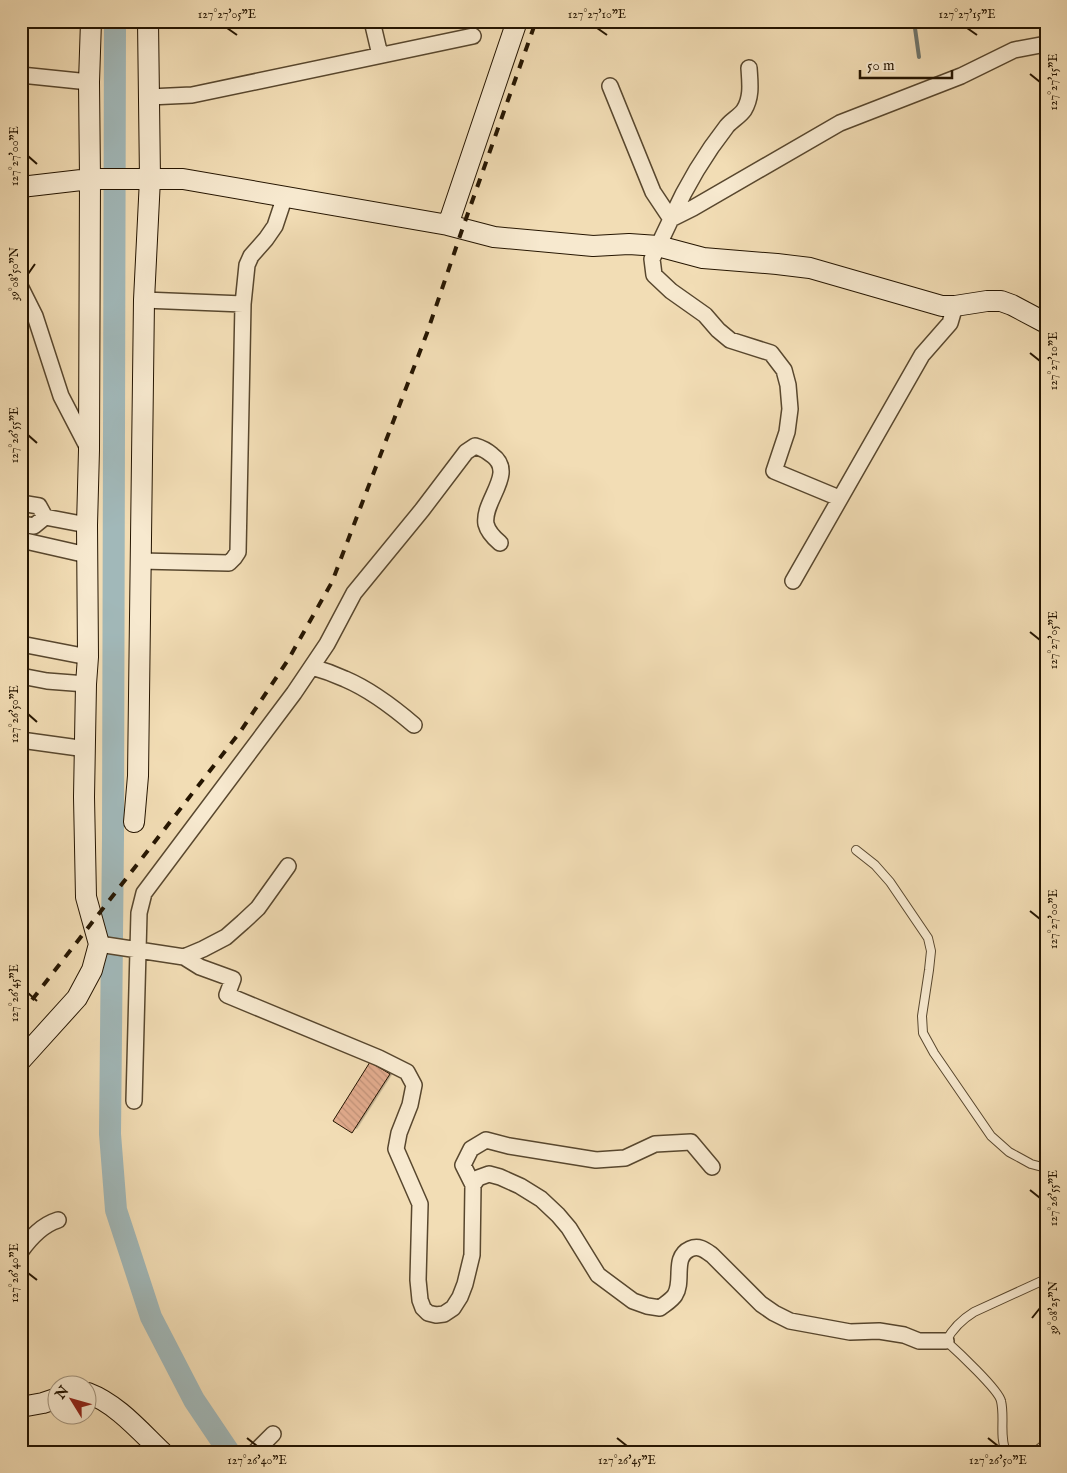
<svg xmlns="http://www.w3.org/2000/svg" width="1067" height="1473" font-family="'IM FELL English',serif">
	<defs>
		<pattern id="building-back-hatch" width="6" height="6" patternUnits="userSpaceOnUse" patternTransform="scale(1.25)"><rect width="6" height="6" fill="#e0aa8c"/><path d="M-1 5l2 2M0 0l6 6M5-1l2 2" fill="none" stroke="#c09177"/></pattern>
		<filter id="shadow"><feDropShadow dx="4.5" dy="-4.5" stdDeviation="0" flood-color="#0004"/></filter>
	</defs>
	<rect width="100%" height="100%" fill="#f2ddb5"/>
	<filter id="stains"><feTurbulence type="fractalNoise" baseFrequency=".004" numOctaves="4"/><feColorMatrix values="0 0 0 0 .2 0 0 0 0 .09 0 0 0 0 .02 0 0 0 .5 -.17"/></filter>
	<radialGradient id="worn" r=".72"><stop offset=".6" stop-color="#630" stop-opacity="0"/><stop offset="1" stop-color="#630" stop-opacity=".3"/></radialGradient>
	<g fill="none" stroke-linecap="round" stroke-linejoin="round">
		<!-- stream -->
		<path stroke="#6f776f" stroke-width="4" d="M 914,21 L 919,57"/>
		<!-- river -->
		<path stroke="#a1b8b9" stroke-width="22" d="M 115,21 L 113,838 L 110,1134 L 116,1210 L 151,1317 L 194,1400 L 229,1452"/>
	</g>
	<!-- building -->
	<path fill="url(#building-back-hatch)" stroke="#251501" filter="url(#shadow)" d="M 370,1062 L 390,1074 L 352,1133 L 333,1121 Z"/>
	<g fill="none" stroke-linecap="round" stroke-linejoin="round">
		<!-- lane casing -->
		<g stroke="#58472e" stroke-width="10">
			<path id="lane" d="M 856,850 L 875,865 L 890,882 L 928,938 L 931,951 L 929,970 L 922,1016 L 923,1033 L 934,1053 L 991,1136 L 1009,1152 L 1031,1164 L 1046,1168
				M 1006,1452 C 999,1436 1005,1418 1001,1401 C 999,1390 956,1350 946,1341 C 953,1328 961,1320 974,1312 L 1046,1279
				M 1035,1452 L 1046,1443"/>
		</g>
		<!-- street casing -->
		<g stroke="#58472e" stroke-width="18">
			<path id="street" d="M 372,21 L 380,55
				M 21,75 L 89,82
				M 610,86 L 653,192 L 671,219
				M 149,97 L 192,95 L 473,36
				M 671,219 C 686,186 705,154 727,126 C 732,120 740,116 744,110 C 752,97 750,83 749,68
				M 21,288 L 35,316 L 61,396 L 89,450
				M 144,300 L 243,304
				M 839,498 L 774,471 L 787,432 L 790,409 L 788,385 L 784,370 L 771,353 L 730,340 L 718,330 L 705,315 L 671,291 L 654,275 L 652,259 L 671,219 L 693,208 L 840,123 L 961,76 L 1014,50 L 1046,44
				M 21,503 L 39,506 L 45,517 L 87,525
				M 21,524 L 34,526 L 45,517
				M 21,540 L 87,555
				M 140,561 L 229,563 L 234,558 L 238,552 L 243,304 L 247,265 L 251,256 L 266,239 L 275,226 L 285,196
				M 793,581 L 922,355 L 950,323 L 955,306
				M 21,644 L 88,657
				M 312,667 C 323,670 334,674 345,679 C 371,690 393,707 414,725
				M 21,676 L 47,681 L 86,684
				M 21,740 L 86,749
				M 99,944 L 184,957 L 203,949 L 226,937 L 243,922 L 258,908 L 288,866
				M 184,957 L 200,967 L 233,979 L 227,995 L 379,1058 L 407,1072 L 414,1085 L 410,1105 L 399,1133 L 396,1149 L 420,1204 L 418,1280 L 420,1300 L 423,1308 L 428,1313 L 436,1315 L 444,1314 L 453,1308 L 460,1297 L 465,1284 L 472,1255 L 473,1185 L 463,1165 L 471,1149 L 486,1140 L 509,1146 L 596,1160 L 625,1158 L 655,1144 L 691,1142 L 712,1167
				M 134,1101 L 139,913 L 144,893 L 294,693 L 327,644 L 354,593 L 422,510 L 466,452 L 475,446 C 482,448 486,450 492,455 C 517,473 482,501 486,524 C 488,532 494,538 500,543
				M 473,1185 L 478,1178 L 489,1174 L 500,1177 L 520,1186 L 541,1199 L 558,1215 L 569,1228 L 598,1275 L 633,1301 L 647,1306 L 660,1308 C 665,1304 672,1300 675,1295 C 684,1281 672,1257 690,1249 C 699,1245 705,1250 712,1255 L 761,1304 L 774,1313 L 790,1321 L 850,1332 L 879,1331 L 904,1335 L 919,1341 L 946,1341
				M 21,1251 C 31,1237 42,1225 58,1220
				M 255,1452 L 273,1434"/>
		</g>
		<!-- secondary casing -->
		<g stroke="#251501" stroke-width="22">
			<path id="secondary" d="M 21,187 L 90,179 L 183,179 L 448,225 L 494,237 L 593,246 L 629,244 L 658,246 L 703,258 L 777,264 L 810,268 L 942,306 L 955,306 L 987,301 L 1001,301 L 1012,305 L 1046,323
				M 448,225 L 517,21
				M 134,822 L 138,776 L 144,300 L 150,179 L 148,21
				M 21,1060 L 77,998 L 92,970 L 99,944 L 86,897 L 84,797 L 86,684 L 88,657 L 87,525 L 89,450 L 90,179 L 89,82 L 91,21
				M 88,1393 C 117,1404 139,1430 162,1452
				M 21,1407 L 43,1403 L 58,1398"/>
		</g>
		<!-- lane -->
		<use href="#lane" stroke="#f7e9cf" stroke-width="8"/>
		<!-- street -->
		<use href="#street" stroke="#f7e9cf" stroke-width="15"/>
		<!-- secondary -->
		<use href="#secondary" stroke="#f7e9cf" stroke-width="20"/>
		<!-- rail -->
		<path stroke="#251501" stroke-width="4" stroke-dasharray="9 9" stroke-linecap="butt" d="M 21,1014 L 240,732 L 288,660 L 332,582 L 427,333 L 462,230 L 536,21"/>
	</g>
	<!-- ticks -->
	<path fill="none" stroke="#251501" stroke-width="2" d="M 227,28 L 237,35M 597,28 L 607,35M 967,28 L 977,35M 1030,74 L 1040,82M 28,156 L 37,164M 28,274 L 35,264M 1030,353 L 1040,361M 28,435 L 37,443M 1030,632 L 1040,640M 28,714 L 37,722M 1030,911 L 1040,919M 28,993 L 37,1001M 1030,1190 L 1040,1198M 28,1273 L 37,1280M 1032,1318 L 1040,1308M 247,1438 L 257,1446M 617,1438 L 627,1446M 988,1438 L 998,1446"/>
	<!-- margin -->
	<rect width="1067" height="1473" fill="none" stroke="#f2ddb5" stroke-width="55"/>
	<!-- north arrow -->
	<g transform="translate(72 1400) rotate(307)"><circle r="24" fill="#f7e9cf" stroke="#a3947d"/>
	<path d="M0-4L9 19L0 12L-9 19Z" fill="#8f2418"/>
	<text y="-8" font-size="14" font-weight="bold" text-anchor="middle" fill="#251501">N</text>
	</g>
	<!-- scale -->
	<path d="M860 70v8h92v-8" fill="none" stroke="#251501" stroke-width="2.5"/>
	<text x="867" y="70" font-size="15" fill="#251501" stroke="#f7e9cf" stroke-width="4" paint-order="stroke">50 m</text>
	<rect x="28" y="28" width="1012" height="1418" fill="none" stroke="#251501" stroke-width="2"/>
	<g font-size="12" text-anchor="middle" fill="#251501">
		<text x="227" y="18">127°27'05"E</text>
		<text x="597" y="18">127°27'10"E</text>
		<text x="967" y="18">127°27'15"E</text>
		<text transform="translate(1053 82) rotate(-90)" y="4">127°27'15"E</text>
		<text transform="translate(14 156) rotate(-90)" y="4">127°27'00"E</text>
		<text transform="translate(14 274) rotate(-90)" y="4">39°08'50"N</text>
		<text transform="translate(1053 361) rotate(-90)" y="4">127°27'10"E</text>
		<text transform="translate(14 435) rotate(-90)" y="4">127°26'55"E</text>
		<text transform="translate(1053 640) rotate(-90)" y="4">127°27'05"E</text>
		<text transform="translate(14 714) rotate(-90)" y="4">127°26'50"E</text>
		<text transform="translate(1053 919) rotate(-90)" y="4">127°27'00"E</text>
		<text transform="translate(14 993) rotate(-90)" y="4">127°26'45"E</text>
		<text transform="translate(1053 1198) rotate(-90)" y="4">127°26'55"E</text>
		<text transform="translate(14 1273) rotate(-90)" y="4">127°26'40"E</text>
		<text transform="translate(1053 1308) rotate(-90)" y="4">39°08'25"N</text>
		<text x="257" y="1464">127°26'40"E</text>
		<text x="627" y="1464">127°26'45"E</text>
		<text x="998" y="1464">127°26'50"E</text>
	</g>
	<rect width="100%" height="100%" filter="url(#stains)"/>
	<rect width="100%" height="100%" fill="url(#worn)"/>
</svg>
